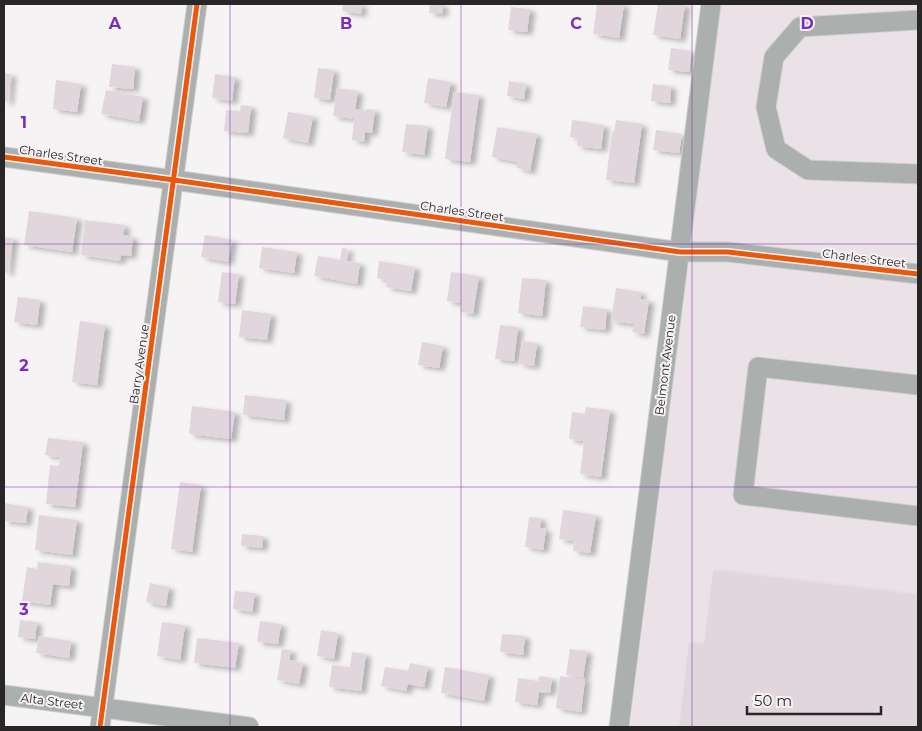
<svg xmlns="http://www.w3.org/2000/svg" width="922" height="731" font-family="Montserrat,sans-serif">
	<defs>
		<filter id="shadow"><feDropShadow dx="5.5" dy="3" stdDeviation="2.5" flood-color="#0004"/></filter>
	</defs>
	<rect width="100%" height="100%" fill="#f6f3f5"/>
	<!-- built -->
	<path fill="#ebe2e7" d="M 721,4 L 918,4 L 918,727 L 630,727 Z"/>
	<!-- building -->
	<path fill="#e0d6dc" filter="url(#shadow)" d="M 343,4 L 362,4 L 361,14 L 342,11 Z
		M 430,4 L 443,4 L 442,14 L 429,13 Z
		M 597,4 L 624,4 L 619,38 L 593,34 Z
		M 658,4 L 685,4 L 680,39 L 653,35 Z
		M 511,7 L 530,9 L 527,32 L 508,30 Z
		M 671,48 L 692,51 L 689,72 L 668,70 Z
		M 112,64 L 135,67 L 133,89 L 109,87 Z
		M 318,68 L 334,70 L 330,100 L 314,98 Z
		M 4,73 L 11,74 L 8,102 L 4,101 Z
		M 215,74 L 235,77 L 232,101 L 212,98 Z
		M 428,78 L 451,82 L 446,107 L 424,103 Z
		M 56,80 L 81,84 L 77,112 L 53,109 Z
		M 509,81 L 526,84 L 524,99 L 507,96 Z
		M 653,84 L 671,86 L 670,103 L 651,101 Z
		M 337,88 L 358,91 L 355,109 L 366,111 L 367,109 L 375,110 L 372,133 L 365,132 L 364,142 L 352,140 L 354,119 L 333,116 Z
		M 106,90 L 143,97 L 139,121 L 101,114 Z
		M 454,92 L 479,95 L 470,162 L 445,159 Z
		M 241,105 L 251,106 L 248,133 L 224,131 L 226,110 L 240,111 Z
		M 288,112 L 313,116 L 308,143 L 283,138 Z
		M 572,120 L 604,125 L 601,149 L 577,146 L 578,138 L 570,137 Z
		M 616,120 L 642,124 L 634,183 L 606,180 L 612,132 L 614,132 Z
		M 406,124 L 428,126 L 424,155 L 402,152 Z
		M 497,127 L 537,134 L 530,171 L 517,168 L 518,162 L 492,157 Z
		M 656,130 L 682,134 L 679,153 L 653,150 Z
		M 29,211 L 77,218 L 72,252 L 24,245 Z
		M 85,220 L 125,225 L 123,235 L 133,237 L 131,256 L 121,255 L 120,261 L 81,255 Z
		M 205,235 L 232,240 L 228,262 L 201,257 Z
		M 4,237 L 13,238 L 8,273 L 4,272 Z
		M 262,247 L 297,252 L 294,273 L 259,268 Z
		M 342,248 L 348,249 L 346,261 L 360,263 L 357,284 L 314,276 L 318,256 L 340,260 Z
		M 379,261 L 415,267 L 411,291 L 386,287 L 387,280 L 377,278 Z
		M 222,272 L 239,274 L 235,304 L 218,302 Z
		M 451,272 L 479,276 L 473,314 L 461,312 L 462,303 L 447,301 Z
		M 522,278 L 546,280 L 542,316 L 518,313 Z
		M 616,288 L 641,292 L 640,299 L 649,300 L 644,334 L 632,332 L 634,324 L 611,321 Z
		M 18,297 L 40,300 L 37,325 L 14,322 Z
		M 583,306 L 607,309 L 605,330 L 580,327 Z
		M 242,310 L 271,314 L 267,340 L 239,337 Z
		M 80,321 L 105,325 L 97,385 L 72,382 Z
		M 500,325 L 518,327 L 514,361 L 495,359 Z
		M 522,341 L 537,343 L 534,366 L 519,364 Z
		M 422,342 L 443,346 L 439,368 L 418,365 Z
		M 245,395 L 286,400 L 284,420 L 243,415 Z
		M 192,406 L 235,412 L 231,439 L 189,434 Z
		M 586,407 L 610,410 L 601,477 L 580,474 L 584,441 L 569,439 L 572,412 L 585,414 Z
		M 48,438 L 83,442 L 75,507 L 46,504 L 50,465 L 59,466 L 60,457 L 45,455 Z
		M 180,482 L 201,485 L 192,552 L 171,549 Z
		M 4,503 L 28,507 L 26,523 L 4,521 Z
		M 563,510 L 596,515 L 590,553 L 573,551 L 574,541 L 559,539 Z
		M 39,515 L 77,520 L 72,555 L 35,550 Z
		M 529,517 L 541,518 L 540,528 L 546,529 L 543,550 L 525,547 Z
		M 242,534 L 263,536 L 262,548 L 241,546 Z
		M 38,562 L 71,566 L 69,586 L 53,584 L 50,605 L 22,601 L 27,567 L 37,569 Z
		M 713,570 L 918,595 L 918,727 L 679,727 L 689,643 L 704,644 Z
		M 150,583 L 169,587 L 166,606 L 146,602 Z
		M 235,591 L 255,593 L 252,612 L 233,609 Z
		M 20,620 L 37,622 L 35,639 L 18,637 Z
		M 260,621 L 281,624 L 278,644 L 257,642 Z
		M 162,622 L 185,625 L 180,660 L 157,656 Z
		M 321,630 L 338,633 L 334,659 L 317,656 Z
		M 502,634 L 525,636 L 523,655 L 500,652 Z
		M 39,636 L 71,641 L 69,658 L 36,653 Z
		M 197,638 L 239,643 L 235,668 L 194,663 Z
		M 282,649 L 291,650 L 289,660 L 303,663 L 299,684 L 277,680 Z
		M 570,649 L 587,651 L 583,678 L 566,675 Z
		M 352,652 L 366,654 L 361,691 L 329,687 L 332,665 L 350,667 Z
		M 410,663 L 428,667 L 424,687 L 408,684 L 406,691 L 381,686 L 385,667 L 408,671 Z
		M 445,667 L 489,675 L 484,701 L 441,693 Z
		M 539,676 L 552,678 L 550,693 L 539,692 L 537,705 L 515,702 L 518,678 L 538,681 Z
		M 560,676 L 585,679 L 581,712 L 556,708 Z"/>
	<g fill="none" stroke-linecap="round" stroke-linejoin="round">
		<!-- minor casing -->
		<g stroke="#d0cfd0" stroke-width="21">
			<path id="minor" d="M 918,20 L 800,27 L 774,57 L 766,107 L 776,149 L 808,170 L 918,174
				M 4,157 L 174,180 L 680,252 L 728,252 L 918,274
				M 918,385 L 758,367 L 743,495 L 918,516
				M 4,695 L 249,727
				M 100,727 L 197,4
				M 619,727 L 711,4"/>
		</g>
		<!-- minor -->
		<use href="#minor" stroke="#abb0ae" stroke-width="19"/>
		<!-- cycleway casing -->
		<g stroke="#f7f2f5" stroke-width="8">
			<path id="cycleway" d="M 4,157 L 174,180 L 680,252 L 728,252 L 918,274
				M 100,727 L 197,4"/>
		</g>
		<!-- cycleway -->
		<use href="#cycleway" stroke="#e8590c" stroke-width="5"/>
	</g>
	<!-- grid -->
	<path fill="none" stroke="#7b2cbf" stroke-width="1" stroke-opacity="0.55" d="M 230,4 L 230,727M 461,4 L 461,727M 692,4 L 692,727M 4,244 L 918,244M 4,487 L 918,487"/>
	<g text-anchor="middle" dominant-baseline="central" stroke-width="4" stroke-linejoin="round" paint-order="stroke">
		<!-- street labels -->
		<g font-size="12" fill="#282627" stroke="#f7f2f5">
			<text transform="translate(61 155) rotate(8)">Charles Street</text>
			<text transform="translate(462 211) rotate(8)">Charles Street</text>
			<text transform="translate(864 258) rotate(7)">Charles Street</text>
			<text transform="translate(139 364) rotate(-82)">Barry Avenue</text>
			<text transform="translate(665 365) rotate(-83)">Belmont Avenue</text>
			<text transform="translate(52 701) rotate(7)">Alta Street</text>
		</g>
	</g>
	<g font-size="16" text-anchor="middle" font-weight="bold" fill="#7b2cbf" stroke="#f7f2f5" stroke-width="4" stroke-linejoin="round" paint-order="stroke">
		<text x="115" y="29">A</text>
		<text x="346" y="29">B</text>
		<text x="576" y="29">C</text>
		<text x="807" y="29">D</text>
		<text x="24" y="128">1</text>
		<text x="24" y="371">2</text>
		<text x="24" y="615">3</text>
	</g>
	<!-- border -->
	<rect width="922" height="731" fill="none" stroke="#282627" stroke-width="10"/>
	<!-- scale -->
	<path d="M747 706v8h134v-8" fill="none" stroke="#282627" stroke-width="2.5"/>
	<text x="754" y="706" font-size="15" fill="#282627" stroke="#f7f2f5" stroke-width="4" paint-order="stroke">50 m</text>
</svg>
